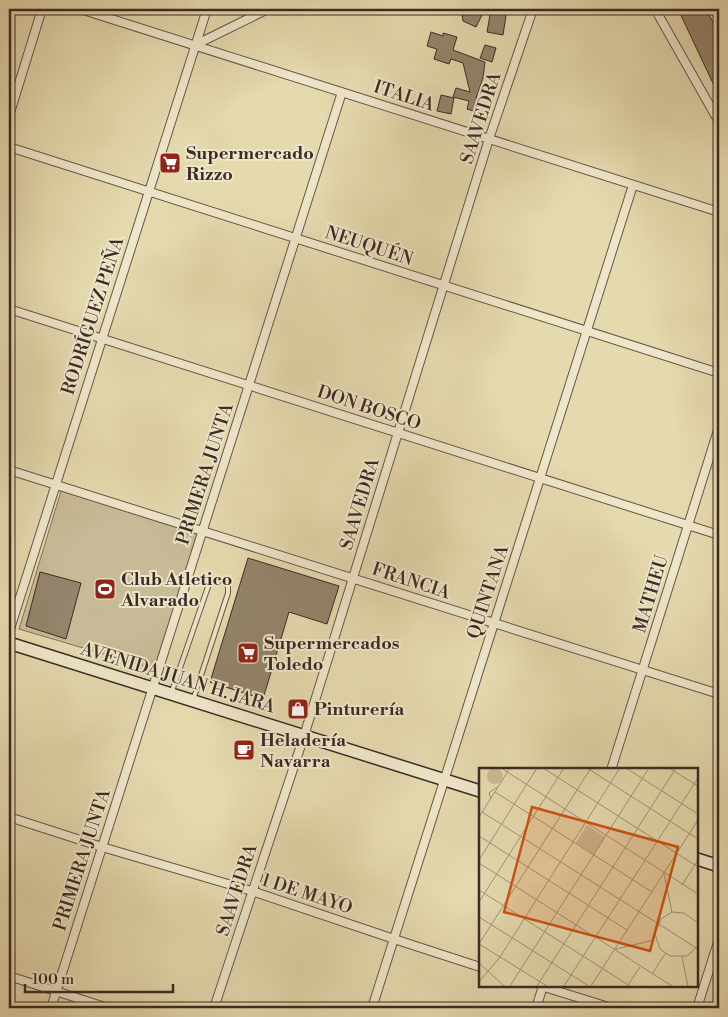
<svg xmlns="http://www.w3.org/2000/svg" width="728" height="1017" font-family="'Libre Bodoni',serif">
	<rect width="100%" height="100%" fill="#e5d9ae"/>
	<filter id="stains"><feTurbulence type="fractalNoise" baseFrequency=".004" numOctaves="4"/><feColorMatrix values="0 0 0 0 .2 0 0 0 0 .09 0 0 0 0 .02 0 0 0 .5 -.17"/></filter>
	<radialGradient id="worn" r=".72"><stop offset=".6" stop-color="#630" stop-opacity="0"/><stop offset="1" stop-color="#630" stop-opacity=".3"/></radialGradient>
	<!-- green -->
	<path fill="#c8bb97" stroke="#82735e" d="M 62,488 L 199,531 L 154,669 L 19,629 Z"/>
	<!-- building -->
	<path fill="#93856c" stroke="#3b2b25" d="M 461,9 L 474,9 L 475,13 L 482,15 L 476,27 L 463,21 Z
		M 491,9 L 507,9 L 503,35 L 487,32 Z
		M 678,9 L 706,9 L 716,28 L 713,29 L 719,42 L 719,96 Z
		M 431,32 L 443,36 L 443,33 L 457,37 L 453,50 L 485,62 L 483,78 L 476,98 L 480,99 L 477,112 L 467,109 L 469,101 L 453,97 L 456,88 L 470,92 L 463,63 L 451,59 L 449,64 L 434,59 L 437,49 L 427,46 Z
		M 485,45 L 496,48 L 492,62 L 480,58 Z
		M 441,95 L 454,98 L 451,114 L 437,111 Z
		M 248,558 L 339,586 L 327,624 L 289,612 L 263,699 L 210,682 Z
		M 40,572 L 81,583 L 66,639 L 26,626 Z"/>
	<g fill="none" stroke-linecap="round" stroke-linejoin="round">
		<!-- lane casing -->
		<g stroke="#665647" stroke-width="6">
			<path id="lane" d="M 172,691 L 209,584 C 215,580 219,581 226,583 L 228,587 L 228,593 L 193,700"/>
		</g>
		<!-- street casing -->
		<g stroke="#665647" stroke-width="10">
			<path id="street" d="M 80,9 L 719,212
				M 655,9 L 719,122
				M 195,45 L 268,9
				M 9,116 L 42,9
				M 9,147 L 719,373
				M 9,309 L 719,535
				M 9,470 L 719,694
				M 9,632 L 207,9
				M 611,770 L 719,427
				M 9,817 L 102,847 L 252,891 L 394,939 L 480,967
				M 9,976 L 108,1008
				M 541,986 L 612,1008
				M 51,1008 L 342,92
				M 214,1008 L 304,736 L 489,139 L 533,9
				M 372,1008 L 633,185
				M 536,1008 L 543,986
				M 697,1008 L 719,939"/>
		</g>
		<!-- secondary casing -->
		<g stroke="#3b2b25" stroke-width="14">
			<path id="secondary" d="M 9,643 L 480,791
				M 697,859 L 719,866"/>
		</g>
		<!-- lane -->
		<use href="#lane" stroke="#eee6ca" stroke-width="4"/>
		<!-- street -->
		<use href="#street" stroke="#eee6ca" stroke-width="8"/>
		<!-- secondary -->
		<use href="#secondary" stroke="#eee6ca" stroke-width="11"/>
	</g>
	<!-- icons -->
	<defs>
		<g id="supermarket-square" transform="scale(1.125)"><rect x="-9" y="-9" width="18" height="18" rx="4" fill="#8f2418" stroke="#eee6ca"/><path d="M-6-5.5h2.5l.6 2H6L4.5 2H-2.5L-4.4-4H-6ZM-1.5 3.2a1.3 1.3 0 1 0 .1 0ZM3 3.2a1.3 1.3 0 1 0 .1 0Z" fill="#fff"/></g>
		<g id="stadium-square" transform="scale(1.125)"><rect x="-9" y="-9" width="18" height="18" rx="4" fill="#8f2418" stroke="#eee6ca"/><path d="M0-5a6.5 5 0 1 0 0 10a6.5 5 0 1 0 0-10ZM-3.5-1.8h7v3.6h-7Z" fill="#fff"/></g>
		<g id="shop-square" transform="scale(1.125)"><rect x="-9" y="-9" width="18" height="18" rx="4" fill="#8f2418" stroke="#eee6ca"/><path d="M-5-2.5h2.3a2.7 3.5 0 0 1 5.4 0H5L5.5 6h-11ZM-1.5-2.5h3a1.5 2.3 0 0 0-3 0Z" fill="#fff"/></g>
		<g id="cafe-square" transform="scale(1.125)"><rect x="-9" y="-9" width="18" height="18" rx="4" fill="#8f2418" stroke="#eee6ca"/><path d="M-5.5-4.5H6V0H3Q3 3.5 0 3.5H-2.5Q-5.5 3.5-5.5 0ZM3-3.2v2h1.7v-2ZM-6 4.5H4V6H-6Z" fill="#fff"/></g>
	</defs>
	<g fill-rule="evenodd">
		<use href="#supermarket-square" x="170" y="163"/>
		<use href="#stadium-square" x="105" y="589"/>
		<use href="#supermarket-square" x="248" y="653"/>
		<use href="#shop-square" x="298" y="709"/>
		<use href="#cafe-square" x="244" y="750"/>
	</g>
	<g text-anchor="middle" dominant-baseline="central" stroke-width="4" stroke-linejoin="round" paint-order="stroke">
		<!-- street labels -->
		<g font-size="18" fill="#3b2b25" stroke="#eee6ca">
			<text transform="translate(404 96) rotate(18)">ITALIA</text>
			<text transform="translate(481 118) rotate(-72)">SAAVEDRA</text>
			<text transform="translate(369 246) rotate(18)">NEUQUÉN</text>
			<text transform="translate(93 316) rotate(-72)">RODRÍGUEZ PEÑA</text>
			<text transform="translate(369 408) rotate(18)">DON BOSCO</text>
			<text transform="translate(205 474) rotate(-72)">PRIMERA JUNTA</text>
			<text transform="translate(360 504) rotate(-73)">SAAVEDRA</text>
			<text transform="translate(411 581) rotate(18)">FRANCIA</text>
			<text transform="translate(488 592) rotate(-72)">QUINTANA</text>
			<text transform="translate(651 594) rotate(-73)">MATHEU</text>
			<text transform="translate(178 678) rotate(17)">AVENIDA JUAN H. JARA</text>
			<text transform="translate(82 860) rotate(-72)">PRIMERA JUNTA</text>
			<text transform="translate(237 890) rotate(-72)">SAAVEDRA</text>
			<text transform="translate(307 894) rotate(18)">1 DE MAYO</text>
		</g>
		<!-- poi labels -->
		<g font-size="18" font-weight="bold" fill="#3b2b25" stroke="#eee6ca" text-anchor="start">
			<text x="186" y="153">Supermercado<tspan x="186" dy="21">Rizzo</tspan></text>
			<text x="121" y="579">Club Atletico<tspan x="121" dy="21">Alvarado</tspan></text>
			<text x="264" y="643">Supermercados<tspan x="264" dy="21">Toledo</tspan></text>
			<text x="314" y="709">Pinturería</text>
			<text x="260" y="740">Heladería<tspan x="260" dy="21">Navarra</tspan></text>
		</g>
	</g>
	<!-- overview -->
	<g transform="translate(479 768)">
		<rect width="219" height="219" fill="#e5d9ae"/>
		<path d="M8 8a8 8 0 1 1 16 0a8 8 0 1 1-16 0ZM 108,57 L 126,69 L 115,87 L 97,75 Z" fill="#c8bb97"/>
		<path fill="none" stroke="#a19377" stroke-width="1" d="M 22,0 L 219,126M 64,0 L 219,99M 108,0 L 219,71M 147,0 L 219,46M 190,0 L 219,18M 16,24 L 173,124M 12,31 L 10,25 L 18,19M 3,44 L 219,181M 0,49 L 31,0M 0,68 L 148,162M 0,92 L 58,0M 0,95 L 193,218M 185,106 L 193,144M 203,117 L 219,92M 0,122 L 151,218M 0,134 L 85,0M 0,149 L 110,218M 219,155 L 205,145 L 193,144 L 182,151 L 176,166 L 181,181 L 191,188 L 208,188 L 219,178M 0,176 L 112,0M 0,176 L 68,218M 137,181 L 175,172M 203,189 L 209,218M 0,195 L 25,218M 173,206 L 186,186M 0,214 L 21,189 L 141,0M 149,217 L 161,199M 31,218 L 170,0M 58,218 L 197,0M 85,218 L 219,10M 112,218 L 219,52"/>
		<path fill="#ce5210" fill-opacity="0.15" stroke="#ce5210" stroke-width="2.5" d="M 53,39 L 199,79 L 171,183 L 25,144 Z"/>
		<rect width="219" height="219" fill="none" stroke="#3b2b25" stroke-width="2.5"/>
	</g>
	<!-- margin -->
	<rect width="728" height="1017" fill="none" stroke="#e5d9ae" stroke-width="30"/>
	<rect x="10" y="10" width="708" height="997" fill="none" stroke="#3b2b25" stroke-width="2.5"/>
	<rect x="15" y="15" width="698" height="987" fill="none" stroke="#3b2b25"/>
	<!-- scale -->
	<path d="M25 984v8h148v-8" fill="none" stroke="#3b2b25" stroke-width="2.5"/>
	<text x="32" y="984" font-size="15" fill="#3b2b25" stroke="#eee6ca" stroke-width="4" paint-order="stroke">100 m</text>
	<rect width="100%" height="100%" filter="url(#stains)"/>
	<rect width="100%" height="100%" fill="url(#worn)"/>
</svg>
